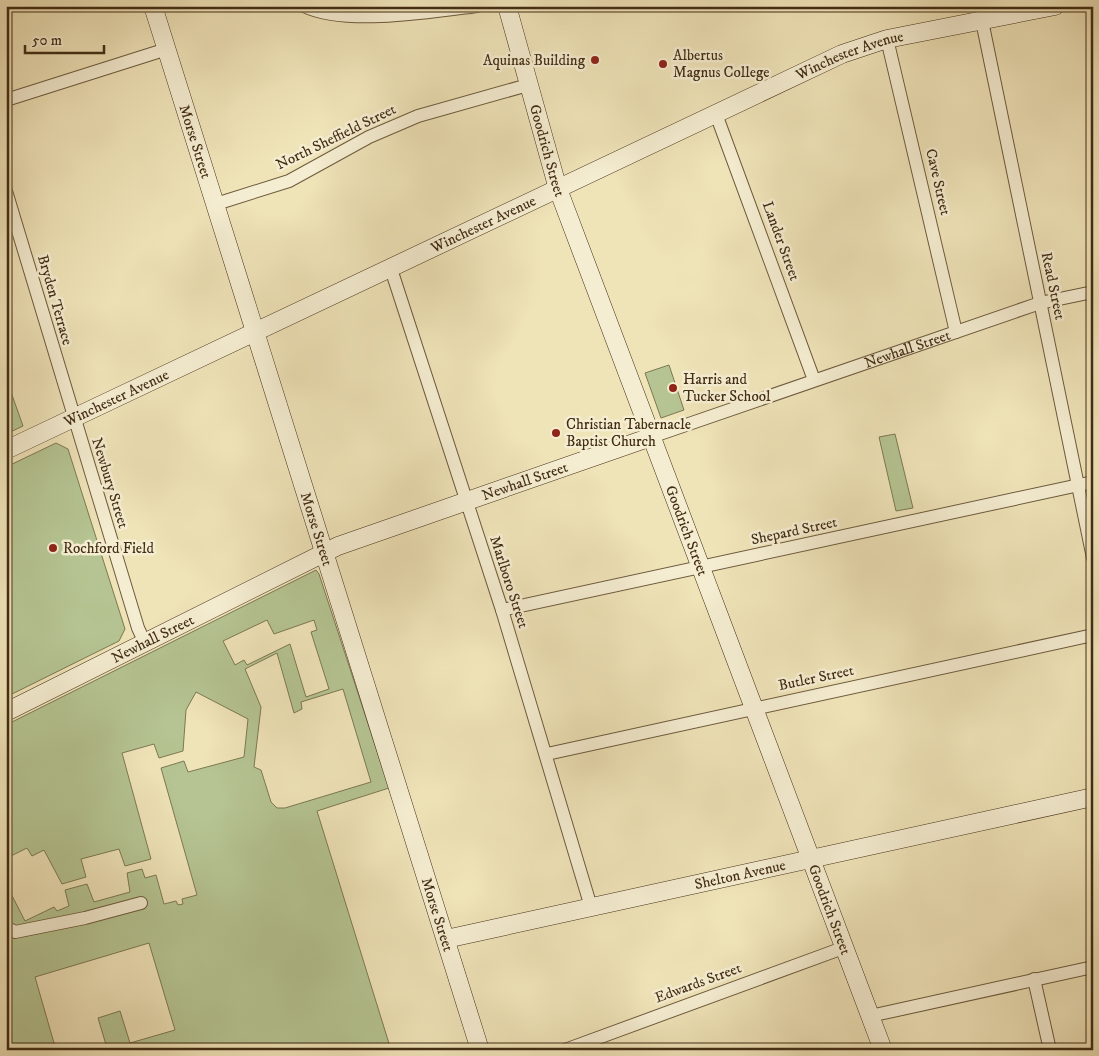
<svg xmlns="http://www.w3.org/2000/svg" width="1099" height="1056" font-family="'IM FELL DW Pica',serif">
	<rect width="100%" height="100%" fill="#efe3b8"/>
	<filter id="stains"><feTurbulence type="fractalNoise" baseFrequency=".004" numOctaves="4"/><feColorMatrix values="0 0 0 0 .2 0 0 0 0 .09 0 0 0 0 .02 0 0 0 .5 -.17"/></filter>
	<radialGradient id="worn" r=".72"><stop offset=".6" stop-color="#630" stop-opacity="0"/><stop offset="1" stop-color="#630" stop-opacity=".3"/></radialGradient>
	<!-- green -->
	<path fill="#b5c492" stroke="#7c7853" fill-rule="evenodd" d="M 669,365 L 684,410 L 661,418 L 645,373 Z
		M 6,378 L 23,426 L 6,434 Z
		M 895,434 L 913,508 L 896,511 L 879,437 Z
		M 56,443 L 68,449 L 125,629 L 119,641 L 6,697 L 6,467 Z
		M 316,570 L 319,574 L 389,788 L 317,811 L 391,1050 L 103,1050 L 107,1048 L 98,1018 L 120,1011 L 130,1043 L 175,1030 L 149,943 L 35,977 L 56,1050 L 6,1050 L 6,884 L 25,921 L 54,907 L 57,911 L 69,906 L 65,890 L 87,884 L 94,902 L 130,892 L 127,873 L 142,869 L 145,878 L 156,875 L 164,904 L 176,901 L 178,905 L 183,904 L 182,899 L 197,895 L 161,768 L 184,761 L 188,772 L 244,757 L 248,719 L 196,692 L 186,710 L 183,751 L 159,758 L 154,744 L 122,753 L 151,859 L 125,866 L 119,849 L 81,859 L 86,877 L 62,884 L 44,850 L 32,856 L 27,848 L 7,858 L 11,867 L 6,869 L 6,725 ZM 267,620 L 274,634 L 314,620 L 317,630 L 311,632 L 329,689 L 306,697 L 290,644 L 247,665 L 244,660 L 235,665 L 223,641 ZM 277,653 L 294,713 L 302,709 L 301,702 L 343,689 L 371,782 L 285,808 L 277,808 L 271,802 L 261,770 L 254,767 L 261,707 L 245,669 Z"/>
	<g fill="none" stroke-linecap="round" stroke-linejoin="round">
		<!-- street casing -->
		<g stroke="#6d5a3d" stroke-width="14">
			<g id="street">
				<path d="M 304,6 C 345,26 431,12 477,6"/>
				<path d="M 982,21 L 1093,558"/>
				<path d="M 887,39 L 956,332"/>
				<path d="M 6,100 L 167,49"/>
				<path d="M 716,114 L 814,380"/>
				<path d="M 6,191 L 138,628 L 145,643"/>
				<path d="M 216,204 L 289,181 L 369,137 L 418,116 L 528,85"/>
				<path d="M 391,269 L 502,610 L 591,907"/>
				<path id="s1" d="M 651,437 L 1040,303 L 1093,292"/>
				<path d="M 502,610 L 1093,482"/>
				<path d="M 547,754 L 1093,635"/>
				<path d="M 6,927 L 15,932 L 85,918 L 141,903"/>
				<path d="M 1034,979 L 1050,1050"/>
				<path d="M 870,1016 L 1093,967"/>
				<path d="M 565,1050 L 843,948"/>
			</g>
		</g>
		<!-- secondary casing -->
		<g stroke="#422d14" stroke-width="19">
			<g id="secondary">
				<path id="s2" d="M 153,6 L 480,1050"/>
				<path id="s3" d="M 507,6 L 558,189 L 883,1050"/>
				<path id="s4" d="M 6,450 L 842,54 L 887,39 L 1055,6"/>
				<path id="s5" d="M 6,712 L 338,546 L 651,437"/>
				<path id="s6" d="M 446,939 L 1093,797"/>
			</g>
		</g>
		<!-- street -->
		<use href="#street" stroke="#f5edd1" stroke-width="12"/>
		<!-- secondary -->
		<use href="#secondary" stroke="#f5edd1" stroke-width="18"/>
	</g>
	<!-- markers -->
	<g fill="#8f2418" stroke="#f5edd1" stroke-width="2">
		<circle cx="595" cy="60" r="5"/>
		<circle cx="663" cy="64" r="5"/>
		<circle cx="673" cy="388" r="5"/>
		<circle cx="556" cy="433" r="5"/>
		<circle cx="53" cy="548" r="5"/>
	</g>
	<g text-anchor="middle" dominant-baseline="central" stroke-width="5" stroke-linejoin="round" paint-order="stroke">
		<!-- poi labels -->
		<g font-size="15" fill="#422d14" stroke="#f5edd1" text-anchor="start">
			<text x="673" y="55">Albertus<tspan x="673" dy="17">Magnus College</tspan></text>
			<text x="585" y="60" text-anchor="end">Aquinas Building</text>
			<text x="683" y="379">Harris and<tspan x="683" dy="17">Tucker School</tspan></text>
			<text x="566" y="424">Christian Tabernacle<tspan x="566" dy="17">Baptist Church</tspan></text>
			<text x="63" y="548">Rochford Field</text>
		</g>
		<!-- street labels -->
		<g font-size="15" fill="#422d14" stroke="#f5edd1">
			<text stroke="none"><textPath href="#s4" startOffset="932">Winchester Avenue</textPath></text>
			<text transform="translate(336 137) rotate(-26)">North Sheffield Street</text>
			<text stroke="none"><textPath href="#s2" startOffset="142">Morse Street</textPath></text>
			<text stroke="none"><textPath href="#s3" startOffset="150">Goodrich Street</textPath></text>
			<text transform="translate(938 182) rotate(77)">Cave Street</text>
			<text stroke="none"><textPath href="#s4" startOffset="528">Winchester Avenue</textPath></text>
			<text transform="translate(781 241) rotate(70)">Lander Street</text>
			<text transform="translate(1053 286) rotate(78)">Read Street</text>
			<text transform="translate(55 300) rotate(74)">Bryden Terrace</text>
			<text stroke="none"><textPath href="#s1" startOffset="271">Newhall Street</textPath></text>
			<text stroke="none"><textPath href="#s4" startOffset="122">Winchester Avenue</textPath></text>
			<text stroke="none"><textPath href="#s5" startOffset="569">Newhall Street</textPath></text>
			<text transform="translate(110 483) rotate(73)">Newbury Street</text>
			<text stroke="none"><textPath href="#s2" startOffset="548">Morse Street</textPath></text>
			<text stroke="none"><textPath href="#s3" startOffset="555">Goodrich Street</textPath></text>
			<text transform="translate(794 531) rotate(-12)">Shepard Street</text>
			<text transform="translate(509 582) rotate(72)">Marlboro Street</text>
			<text stroke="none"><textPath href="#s5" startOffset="164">Newhall Street</textPath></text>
			<text transform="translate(816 678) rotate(-12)">Butler Street</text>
			<text stroke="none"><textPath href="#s6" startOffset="301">Shelton Avenue</textPath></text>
			<text stroke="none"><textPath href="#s3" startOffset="960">Goodrich Street</textPath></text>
			<text stroke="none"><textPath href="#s2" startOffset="952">Morse Street</textPath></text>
			<text transform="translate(698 983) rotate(-20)">Edwards Street</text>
		</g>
	</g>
	<!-- margin -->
	<rect width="1099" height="1056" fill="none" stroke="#efe3b8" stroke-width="25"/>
	<rect x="8" y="8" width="1084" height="1041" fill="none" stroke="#422d14" stroke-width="2.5"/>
	<rect x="12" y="12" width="1074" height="1031" fill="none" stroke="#422d14"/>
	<!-- scale -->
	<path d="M25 45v8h79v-8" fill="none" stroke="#422d14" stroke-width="2.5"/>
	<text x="32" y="45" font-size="15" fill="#422d14" stroke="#f5edd1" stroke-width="4" paint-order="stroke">50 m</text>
	<rect width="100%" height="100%" filter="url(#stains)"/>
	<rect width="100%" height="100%" fill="url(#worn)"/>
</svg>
